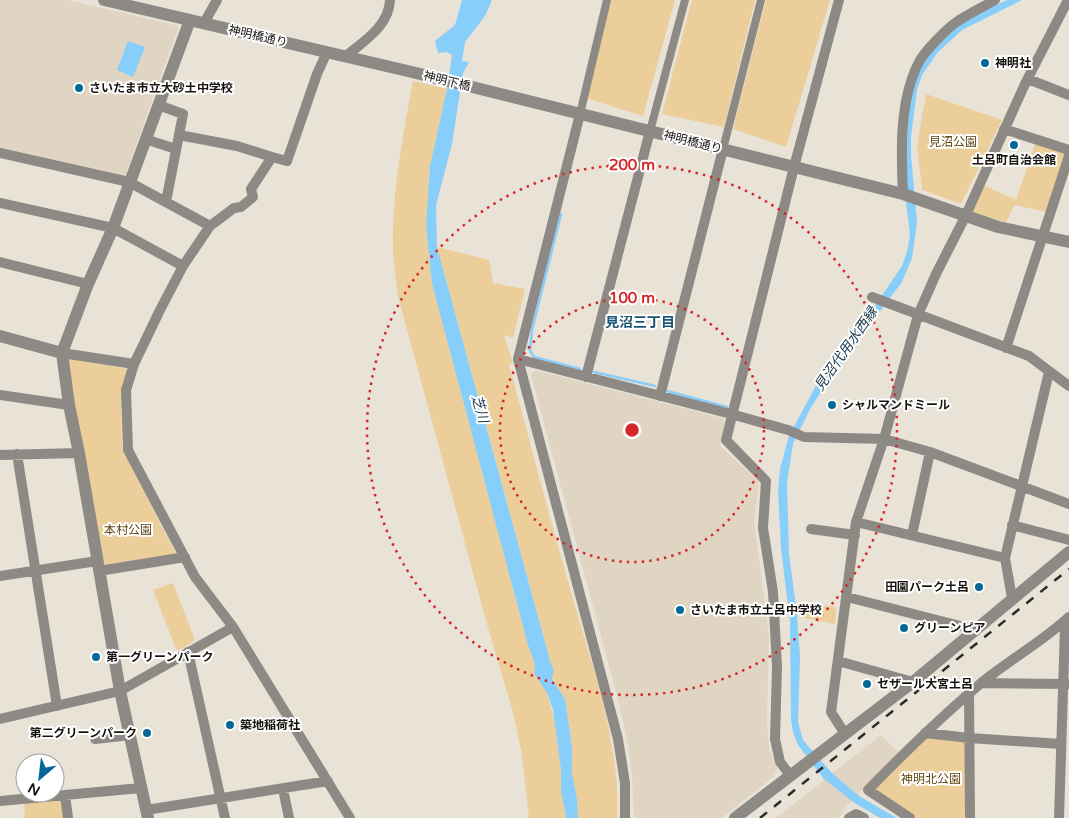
<svg xmlns="http://www.w3.org/2000/svg" width="1069" height="818" font-family="'Varela Round','Noto Sans JP',sans-serif">
	<rect width="100%" height="100%" fill="#e9e2d6"/>
	<!-- built -->
	<path fill="#dfd5c2" d="M 0,0 L 68,0 L 179,26 L 124,179 L 0,150 Z
		M 535,370 L 722,418 L 725,421 L 720,446 L 757,480 L 759,485 L 754,519 L 769,637 L 767,721 L 769,749 L 777,769 L 774,776 L 722,818 L 634,818 L 632,776 L 628,744 L 620,707 L 531,375 Z
		M 881,735 L 898,752 L 847,806 L 839,818 L 776,818 Z"/>
	<!-- green -->
	<path fill="#ebce99" d="M 610,0 L 675,0 L 643,116 L 586,98 Z
		M 692,0 L 755,0 L 724,127 L 662,114 Z
		M 766,0 L 830,0 L 786,147 L 733,129 Z
		M 413,81 L 447,89 L 430,166 L 426,226 L 432,284 L 528,645 L 534,661 L 535,675 L 547,693 L 556,727 L 561,770 L 561,791 L 566,818 L 529,818 L 522,754 L 513,712 L 488,628 L 399,300 C 395,277 392,254 393,231 C 394,182 404,128 413,81 Z
		M 926,94 L 1002,120 L 961,204 L 922,190 L 917,145 Z
		M 1036,142 L 1066,152 L 1048,212 L 1014,205 L 1006,223 L 973,212 L 971,208 L 983,185 L 1016,200 Z
		M 437,247 L 489,260 L 493,283 L 525,289 L 513,338 L 504,335 L 513,363 L 509,365 C 530,441 549,517 571,592 C 591,664 621,743 617,818 L 578,818 L 577,799 L 572,773 L 572,746 L 565,699 L 552,679 L 554,669 L 551,664 Z
		M 66,358 L 128,369 L 121,392 L 122,449 L 176,554 L 102,566 Z
		M 173,583 L 195,640 L 179,650 L 176,649 L 153,590 Z
		M 798,602 L 836,607 L 835,624 L 800,617 Z
		M 925,733 L 969,738 L 970,818 L 910,818 L 868,790 Z
		M 63,799 L 64,818 L 25,818 L 24,803 Z"/>
	<!-- water -->
	<path fill="#88cefb" d="M 462,0 L 492,0 L 485,16 L 465,42 L 462,61 L 469,62 L 463,73 L 452,144 L 436,205 L 437,247 L 551,664 L 554,669 L 552,679 L 565,699 L 572,746 L 572,773 L 577,799 L 578,818 L 566,818 L 561,791 L 561,770 L 553,710 L 547,693 L 535,675 L 534,661 L 528,645 L 432,284 L 426,226 L 430,166 L 447,89 L 452,55 L 447,52 L 438,53 L 435,41 L 455,25 Z
		M 1007,0 L 1022,0 L 962,30 L 938,52 L 922,75 L 917,90 L 911,137 L 911,155 L 917,222 L 912,258 L 902,282 L 830,378 L 810,409 L 793,444 L 787,482 L 789,554 L 797,614 L 800,657 L 798,722 L 803,740 L 831,772 L 859,796 L 897,818 L 880,818 L 853,802 L 823,778 L 798,745 L 793,732 L 791,720 L 790,622 L 781,548 L 778,491 L 780,469 L 789,436 L 821,376 L 859,329 L 902,266 L 907,252 L 910,235 L 904,186 L 904,164 L 911,91 L 921,65 L 946,34 L 973,16 Z
		M 128,41 L 145,47 L 133,77 L 117,70 Z"/>
	<g fill="none" stroke-linecap="round" stroke-linejoin="round">
		<!-- stream -->
		<path stroke="#88cefb" stroke-width="2.5" d="M 561,214 L 532,330 L 530,351 L 534,357 L 580,369
			M 594,372 L 655,386
			M 667,391 L 727,407"/>
		<!-- pedestrian -->
		<path stroke="#8d8a85" stroke-width="8" d="M 580,114 L 607,0
			M 650,131 L 685,0
			M 723,149 L 761,0"/>
		<!-- minor -->
		<path stroke="#8d8a85" stroke-width="10" d="M 204,23 L 217,0
			M 327,52 L 317,74 L 287,161 L 272,157 L 251,189 L 253,197 L 241,207 L 234,208 L 210,226 L 183,266 L 160,310 L 134,364 L 126,390 L 128,450 L 195,577 L 233,627 L 350,818
			M 346,56 C 364,41 389,26 390,0
			M 1028,79 L 1069,95
			M 158,105 L 183,114 L 166,202
			M 580,114 L 518,359 L 618,739 L 625,783 L 625,818
			M 1004,129 L 1069,150
			M 179,135 L 237,146 L 272,157
			M 145,139 L 176,149
			M 0,153 L 129,182 L 210,226
			M 903,194 C 901,153 899,100 919,62 C 924,52 948,27 958,21 C 970,13 983,7 995,0
			M 0,203 L 113,228 L 183,266
			M 0,262 L 88,284
			M 872,297 L 1029,356 L 1069,386
			M 1006,348 L 1069,156
			M 62,353 L 134,364
			M 518,359 L 731,414 L 788,430 L 804,437 L 884,439 L 930,452 L 1069,504
			M 586,377 L 650,131
			M 0,395 L 69,405
			M 660,396 L 723,149
			M 17,454 L 57,706
			M 0,455 L 79,453
			M 856,522 L 1005,558
			M 1012,525 L 1069,540
			M 811,529 L 855,535
			M 912,535 L 930,452
			M 99,571 L 185,557
			M 0,576 L 97,561
			M 847,597 L 976,630
			M 1012,598 L 1005,558 L 1049,372
			M 188,652 L 225,818
			M 838,661 L 913,682
			M 981,683 L 1069,684
			M 969,694 L 970,818
			M 0,719 L 120,691 L 233,627
			M 925,733 L 969,738 L 1061,744
			M 845,734 L 831,712 L 856,522 L 884,439 L 918,315 L 936,274 L 965,217 L 1025,84 L 1068,0
			M 95,739 L 130,735
			M 790,775 L 780,762 L 775,739 L 777,667 L 773,592 L 763,528 L 766,481 L 726,440 L 794,167 L 839,0
			M 283,789 L 289,818
			M 65,795 L 68,818
			M 0,801 L 141,788
			M 146,810 L 328,781
			M 849,818 L 856,814 L 864,818
			M 910,818 L 868,790 C 904,753 941,717 980,684 C 1009,660 1042,642 1069,617
			M 1059,818 L 1065,626 L 1064,622"/>
		<!-- tertiary -->
		<path stroke="#8d8a85" stroke-width="12" d="M 104,0 L 412,72 L 903,194 L 998,227 L 1069,242
			M 0,336 L 62,353
			M 148,818 L 120,691 L 79,453 L 69,405 L 62,353 L 88,284 L 113,228 L 190,20
			M 735,818 L 913,682 L 1069,552"/>
		<!-- rail -->
		<path stroke="#2d2a25" stroke-width="2.5" stroke-dasharray="9 9" stroke-linecap="butt" d="M 760,818 L 1069,569"/>
	</g>
	<!-- distance rings -->
	<g fill="none" stroke="#d62828" stroke-width="2.5" stroke-dasharray="2.5 5">
		<circle cx="632" cy="430" r="132"/>
		<circle cx="632" cy="430" r="265"/>
	</g>
	<!-- markers -->
	<g fill="#036897" stroke="#fff" stroke-width="2">
		<circle cx="985" cy="63" r="5"/>
		<circle cx="79" cy="88" r="5"/>
		<circle cx="1014" cy="145" r="5"/>
		<circle cx="832" cy="405" r="5"/>
		<circle cx="979" cy="587" r="5"/>
		<circle cx="680" cy="610" r="5"/>
		<circle cx="904" cy="628" r="5"/>
		<circle cx="96" cy="657" r="5"/>
		<circle cx="867" cy="684" r="5"/>
		<circle cx="230" cy="725" r="5"/>
		<circle cx="147" cy="733" r="5"/>
	</g>
	<g text-anchor="middle" dominant-baseline="central" stroke-width="4" stroke-linejoin="round" paint-order="stroke">
		<!-- street labels -->
		<g font-size="12" fill="#171410" stroke="#fff">
			<text transform="translate(258 36) rotate(13)">神明橋通り</text>
			<text transform="translate(447 81) rotate(14)">神明下橋</text>
			<text transform="translate(693 142) rotate(14)">神明橋通り</text>
		</g>
		<!-- poi labels -->
		<g font-size="12" font-weight="bold" fill="#171410" stroke="#fff" text-anchor="start">
			<text x="995" y="63">神明社</text>
			<text x="89" y="88">さいたま市立大砂土中学校</text>
			<text x="1014" y="160" text-anchor="middle">土呂町自治会館</text>
			<text x="842" y="405">シャルマンドミール</text>
			<text x="969" y="587" text-anchor="end">田園パーク土呂</text>
			<text x="690" y="610">さいたま市立土呂中学校</text>
			<text x="914" y="628">グリーンピア</text>
			<text x="106" y="657">第一グリーンパーク</text>
			<text x="877" y="684">セザール大宮土呂</text>
			<text x="240" y="725">築地稲荷社</text>
			<text x="137" y="733" text-anchor="end">第二グリーンパーク</text>
		</g>
		<!-- park labels -->
		<g font-size="12" fill="#604713" stroke="#fff">
			<text x="953" y="142">見沼公園</text>
			<text x="128" y="530">本村公園</text>
			<text x="931" y="779">神明北公園</text>
		</g>
		<!-- neighbourhood labels -->
		<g font-size="14" font-weight="bold" fill="#1b5576" stroke="#fff">
			<text x="640" y="322">見沼三丁目</text>
		</g>
		<!-- water labels -->
		<g font-size="14" font-style="italic" fill="#19384b" stroke="#fff">
			<text transform="translate(846 349) rotate(-55)">見沼代用水西縁</text>
			<text transform="translate(480 409) rotate(74)">芝川</text>
		</g>
	</g>
	<circle cx="632" cy="430" r="8" fill="#d62828" stroke="#fff" stroke-width="2.5"/>
	<g font-size="15" text-anchor="middle" font-weight="bold" fill="#d62828" stroke="#fff" stroke-width="4" stroke-linejoin="round" paint-order="stroke">
		<text x="632" y="170">200 m</text>
		<text x="632" y="303">100 m</text>
	</g>
	<!-- north arrow -->
	<g transform="translate(40 778) rotate(208)"><circle r="24" fill="#ffffff" stroke="#a2a19f"/>
	<path d="M0-4L9 19L0 12L-9 19Z" fill="#036897"/>
	<text y="-8" font-size="14" font-weight="bold" text-anchor="middle" fill="#171410">N</text>
	</g>
</svg>
